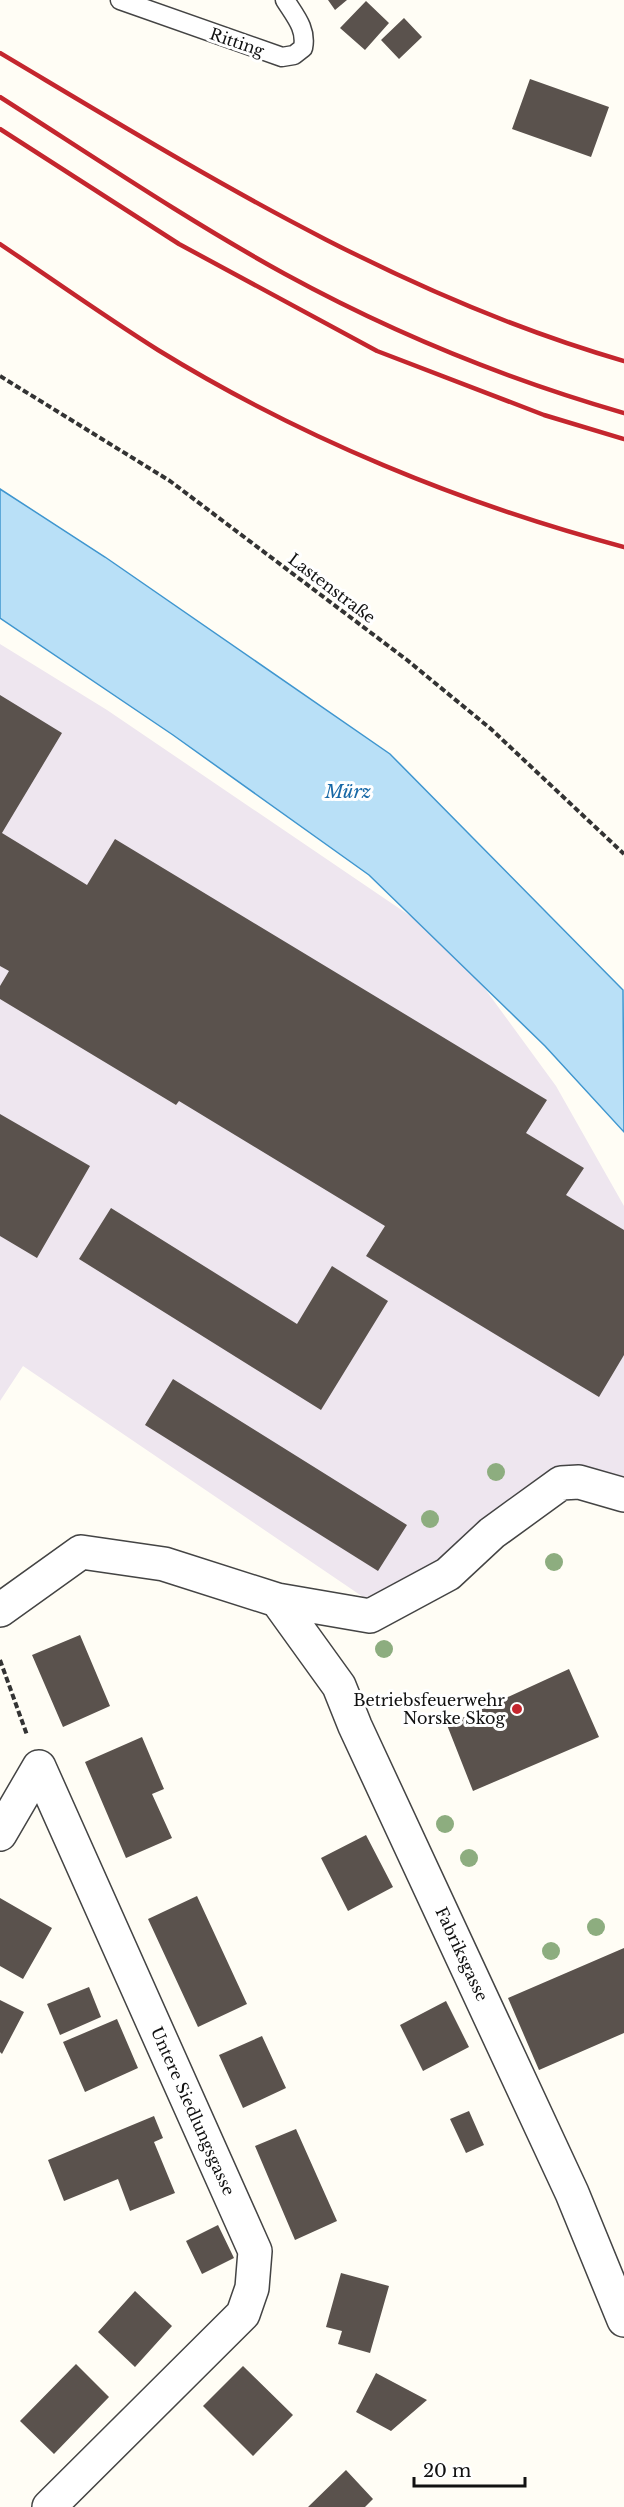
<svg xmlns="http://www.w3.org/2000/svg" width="624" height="2507" font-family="'Libre Baskerville',serif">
	<rect width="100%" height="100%" fill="#fffdf5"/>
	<!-- industrial -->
	<path fill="#eee6ef" d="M 0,644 L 107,710 L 453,945 L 556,1086 L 624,1206 L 624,1481 L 567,1472 L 487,1533 L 369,1601 L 23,1366 L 0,1401 Z"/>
	<!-- water -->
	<path fill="#b9e0f7" stroke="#3f96cf" stroke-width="1.5" d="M 0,489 L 105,557 L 390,754 L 623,990 L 624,1132 L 545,1046 L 369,875 L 173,735 L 0,618 Z"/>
	<!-- building -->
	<path fill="#5a524d" d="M 328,0 L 347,0 L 335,10 Z
		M 366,1 L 389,23 L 365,50 L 340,28 Z
		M 404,18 L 422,37 L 399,59 L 381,40 Z
		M 530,79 L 609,107 L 591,157 L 512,129 Z
		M 0,695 L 62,733 L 2,833 L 87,885 L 115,839 L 547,1100 L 526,1133 L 584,1168 L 566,1195 L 624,1230 L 624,1355 L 599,1397 L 366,1256 L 385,1226 L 179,1101 L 176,1105 L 0,999 L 0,986 L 9,971 L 0,966 Z
		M 0,1114 L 90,1166 L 37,1258 L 0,1236 Z
		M 111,1208 L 297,1324 L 332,1266 L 388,1301 L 321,1410 L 79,1259 Z
		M 173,1379 L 407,1525 L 378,1571 L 145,1425 Z
		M 80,1635 L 110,1706 L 63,1727 L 32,1655 Z
		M 569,1669 L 599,1737 L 473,1791 L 447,1725 Z
		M 142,1737 L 164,1789 L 152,1794 L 172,1838 L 126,1858 L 85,1762 Z
		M 366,1835 L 393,1887 L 348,1911 L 321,1858 Z
		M 197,1896 L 247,2004 L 198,2027 L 148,1919 Z
		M 0,1898 L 52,1928 L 23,1979 L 0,1966 Z
		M 624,1948 L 624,2033 L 539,2070 L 508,1998 Z
		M 89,1987 L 101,2017 L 60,2035 L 47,2004 Z
		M 0,2000 L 24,2012 L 2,2054 L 0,2052 Z
		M 446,2001 L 469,2047 L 423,2071 L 400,2025 Z
		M 117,2019 L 138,2068 L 85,2092 L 63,2042 Z
		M 262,2036 L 286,2088 L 243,2108 L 219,2055 Z
		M 469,2111 L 484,2145 L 466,2153 L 450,2119 Z
		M 154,2116 L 163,2138 L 154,2142 L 175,2193 L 130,2211 L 118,2179 L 64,2201 L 48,2160 Z
		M 296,2129 L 337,2221 L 295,2240 L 255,2146 Z
		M 218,2225 L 234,2258 L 202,2274 L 186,2241 Z
		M 341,2273 L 389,2286 L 370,2353 L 338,2344 L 342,2331 L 326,2327 Z
		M 135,2291 L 172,2326 L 135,2367 L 98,2332 Z
		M 76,2364 L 109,2397 L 54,2454 L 20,2421 Z
		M 243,2366 L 293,2415 L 253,2456 L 203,2406 Z
		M 376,2373 L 427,2400 L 391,2431 L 356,2412 Z
		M 346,2470 L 373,2499 L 365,2507 L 308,2507 Z"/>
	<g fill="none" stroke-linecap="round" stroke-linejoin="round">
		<!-- lane casing -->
		<g stroke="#444" stroke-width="21">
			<path id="lane" d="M 120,0 L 282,57 L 294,55 L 303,48 C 307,29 295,16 285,0"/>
		</g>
		<!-- street casing -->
		<g stroke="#444" stroke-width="36">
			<path id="street" d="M 277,1600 L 339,1686 L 355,1726 L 572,2193 L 624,2320
				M 0,1610 L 81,1552 L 164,1564 L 277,1600 L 370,1616 L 448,1574 L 492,1533 L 561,1483 L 579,1482 L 624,1495
				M 39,1767 L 255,2251 L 252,2288 L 243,2314 L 49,2507
				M 0,1834 L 39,1767"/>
		</g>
		<!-- path -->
		<path stroke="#333" stroke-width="4" stroke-dasharray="6 3" stroke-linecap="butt" d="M 0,376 L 170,481 L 407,660 L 491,729 L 624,854
			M 0,1660 L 27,1735"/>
		<!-- lane -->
		<use href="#lane" stroke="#fff" stroke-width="18"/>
		<!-- street -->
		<use href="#street" stroke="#fff" stroke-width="33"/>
		<!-- rail -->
		<path stroke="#c4262e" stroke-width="4.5" d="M 0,53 C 200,172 398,296 624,361
			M 0,97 C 94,157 187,220 285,274 C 393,333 506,379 624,413
			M 0,129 L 179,244 L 377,351 L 544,415 L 624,439
			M 0,244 C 52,279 104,316 158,350 C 301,438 462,504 624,547"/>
	</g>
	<!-- trees -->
	<g fill="#8dad7f">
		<circle cx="496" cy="1472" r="9"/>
		<circle cx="430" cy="1519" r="9"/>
		<circle cx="554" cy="1562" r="9"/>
		<circle cx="384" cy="1649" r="9"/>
		<circle cx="445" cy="1824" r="9"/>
		<circle cx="469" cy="1858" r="9"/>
		<circle cx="596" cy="1927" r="9"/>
		<circle cx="551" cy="1951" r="9"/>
	</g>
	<!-- markers -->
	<circle fill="#c4262e" stroke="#fff" stroke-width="2" cx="517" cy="1709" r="6"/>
	<g text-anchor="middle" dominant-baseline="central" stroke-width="6" stroke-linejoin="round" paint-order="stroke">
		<!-- street labels -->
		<g font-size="16" fill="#111" stroke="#fff">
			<text transform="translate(237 42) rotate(19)">Ritting</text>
			<text transform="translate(332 588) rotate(37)">Lastenstraße</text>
			<text transform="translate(462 1954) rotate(65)">Fabriksgasse</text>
			<text transform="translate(193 2111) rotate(66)">Untere Siedlungsgasse</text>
		</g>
		<!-- poi labels -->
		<g font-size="16" fill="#111" stroke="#fff" text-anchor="end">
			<text x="505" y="1700">Betriebsfeuerwehr<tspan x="505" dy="18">Norske Skog</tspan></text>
		</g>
		<!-- water labels -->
		<g font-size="18" font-style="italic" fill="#1768a6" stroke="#fff">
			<text x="348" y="792">Mürz</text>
		</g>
	</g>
	<!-- scale -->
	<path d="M414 2477v9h111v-9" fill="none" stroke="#111111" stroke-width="3"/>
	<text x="423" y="2477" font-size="18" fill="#111111" stroke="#ffffff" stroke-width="4.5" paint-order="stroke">20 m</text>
</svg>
